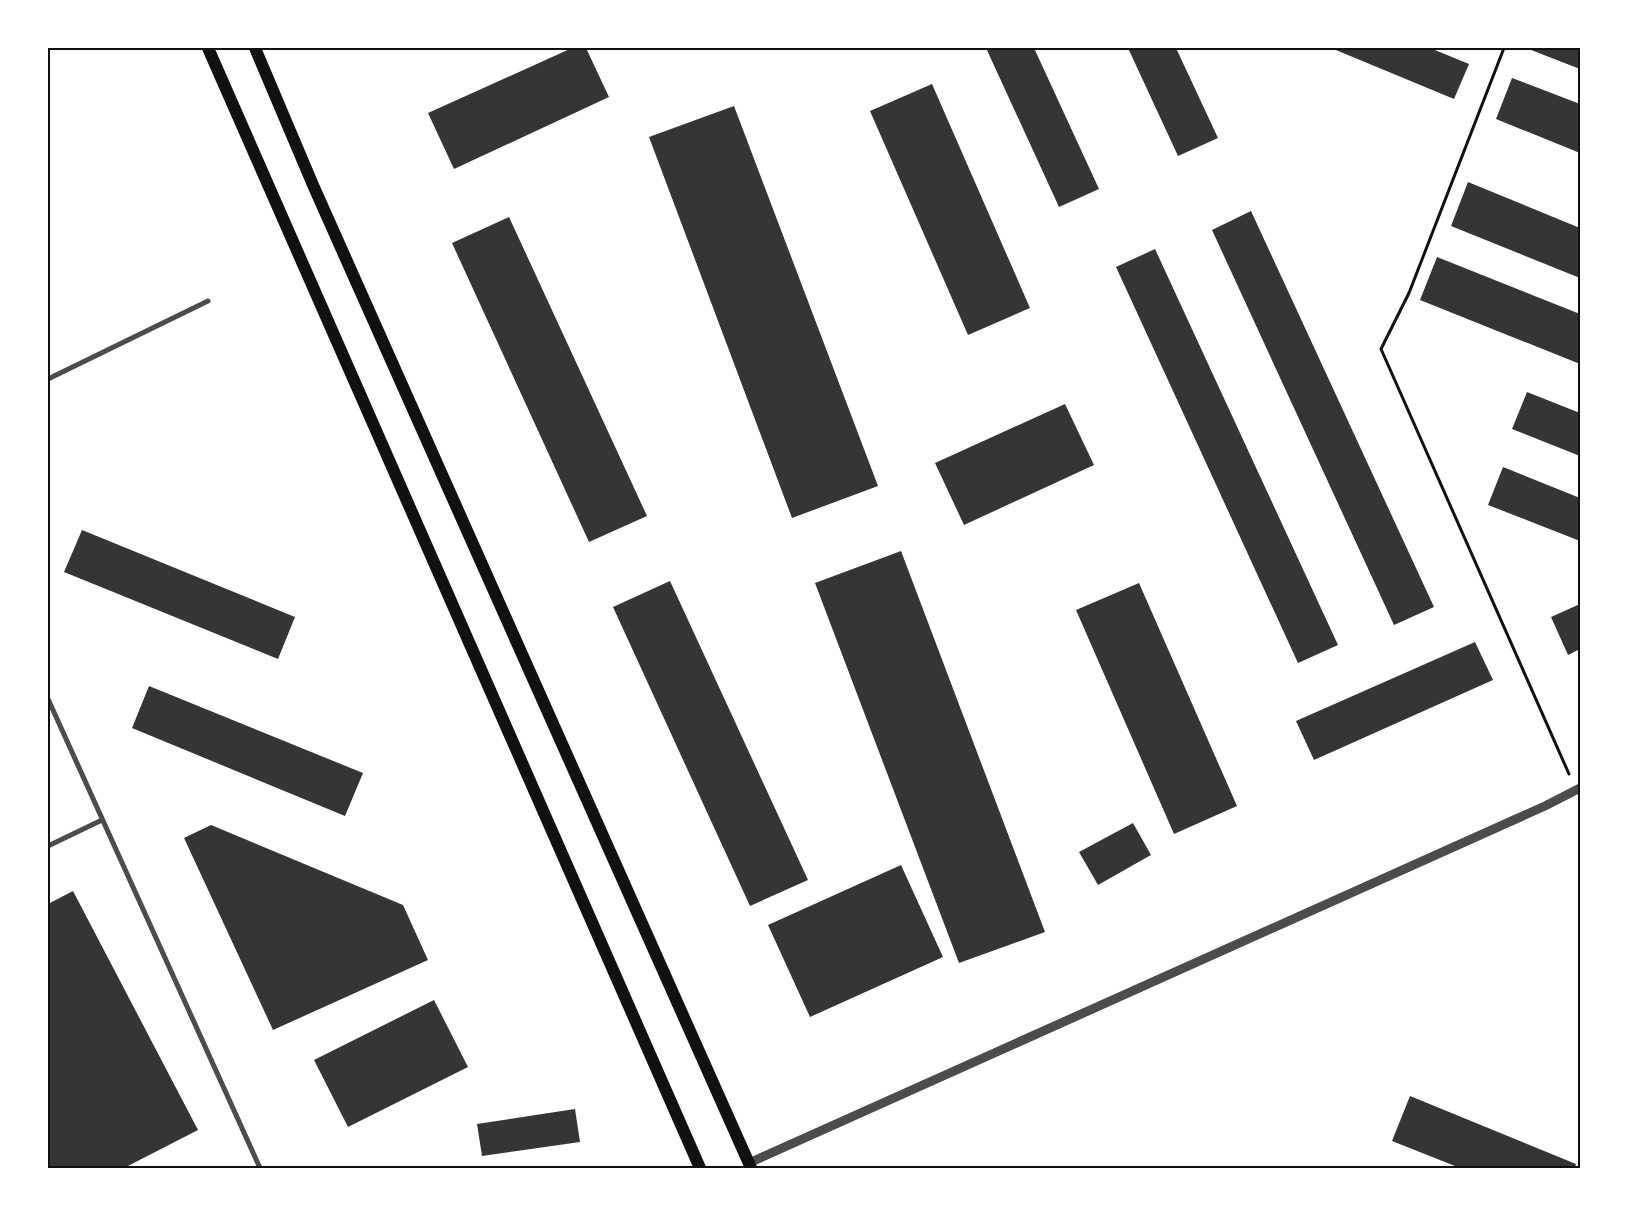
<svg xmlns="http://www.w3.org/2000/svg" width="1628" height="1216" font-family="Ubuntu,sans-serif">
	<rect width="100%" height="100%" fill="#fff"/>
	<!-- building -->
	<path fill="#353535" d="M 572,48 L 586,48 L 609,97 L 454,169 L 428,113 Z
		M 986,48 L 1034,48 L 1099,189 L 1059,207 Z
		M 1128,48 L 1176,48 L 1218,138 L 1178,156 Z
		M 1331,48 L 1430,48 L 1469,64 L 1454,99 Z
		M 1526,48 L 1580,48 L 1580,69 Z
		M 1512,78 L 1580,104 L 1580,153 L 1496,119 Z
		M 932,84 L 1030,308 L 968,335 L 870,111 Z
		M 734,106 L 878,486 L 792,518 L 649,137 Z
		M 1468,182 L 1580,228 L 1580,278 L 1451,226 Z
		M 1251,211 L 1434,607 L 1394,625 L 1212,230 Z
		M 509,217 L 647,516 L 589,542 L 452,243 Z
		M 1155,249 L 1338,645 L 1298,663 L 1116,267 Z
		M 1437,257 L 1580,314 L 1580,364 L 1420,300 Z
		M 1527,392 L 1580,413 L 1580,456 L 1512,429 Z
		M 1065,404 L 1094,465 L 964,525 L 935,463 Z
		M 1503,467 L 1580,498 L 1580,541 L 1488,505 Z
		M 82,530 L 295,617 L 278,659 L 64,572 Z
		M 901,551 L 1045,932 L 959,963 L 815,583 Z
		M 670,581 L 808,880 L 750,906 L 613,607 Z
		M 1139,583 L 1237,806 L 1174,834 L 1076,610 Z
		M 1580,604 L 1580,649 L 1568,655 L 1551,617 Z
		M 1475,642 L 1493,680 L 1314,760 L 1296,721 Z
		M 149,686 L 363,773 L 345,816 L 132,728 Z
		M 1133,823 L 1151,855 L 1098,885 L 1079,852 Z
		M 211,825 L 403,905 L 428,960 L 273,1030 L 184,838 Z
		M 901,865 L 943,957 L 810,1017 L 768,925 Z
		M 73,891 L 198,1130 L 124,1168 L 48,1168 L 48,904 Z
		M 434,1000 L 468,1067 L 348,1127 L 314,1060 Z
		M 1410,1096 L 1576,1164 L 1575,1168 L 1460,1168 L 1392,1141 Z
		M 575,1109 L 580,1142 L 482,1156 L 477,1124 Z"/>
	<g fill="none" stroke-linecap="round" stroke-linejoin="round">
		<!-- path -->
		<path stroke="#111" stroke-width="3" d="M 1504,48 L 1409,293 L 1381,349 L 1569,774"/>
		<!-- minor -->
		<path stroke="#4c4c4c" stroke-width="5" d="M 48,379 L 208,301
			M 48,699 L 260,1168
			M 48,846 L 102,820"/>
		<!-- tertiary -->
		<path stroke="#4c4c4c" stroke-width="9" d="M 749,1163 L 1545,806 L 1580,788"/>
		<!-- primary -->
		<path stroke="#111" stroke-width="12" d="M 208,48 L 700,1168
			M 255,48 L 313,185 L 751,1168"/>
	</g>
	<!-- border -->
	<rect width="1628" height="1216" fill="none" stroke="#ffffff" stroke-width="98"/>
	<rect x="49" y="49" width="1530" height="1118" fill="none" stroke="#111" stroke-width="2"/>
</svg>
